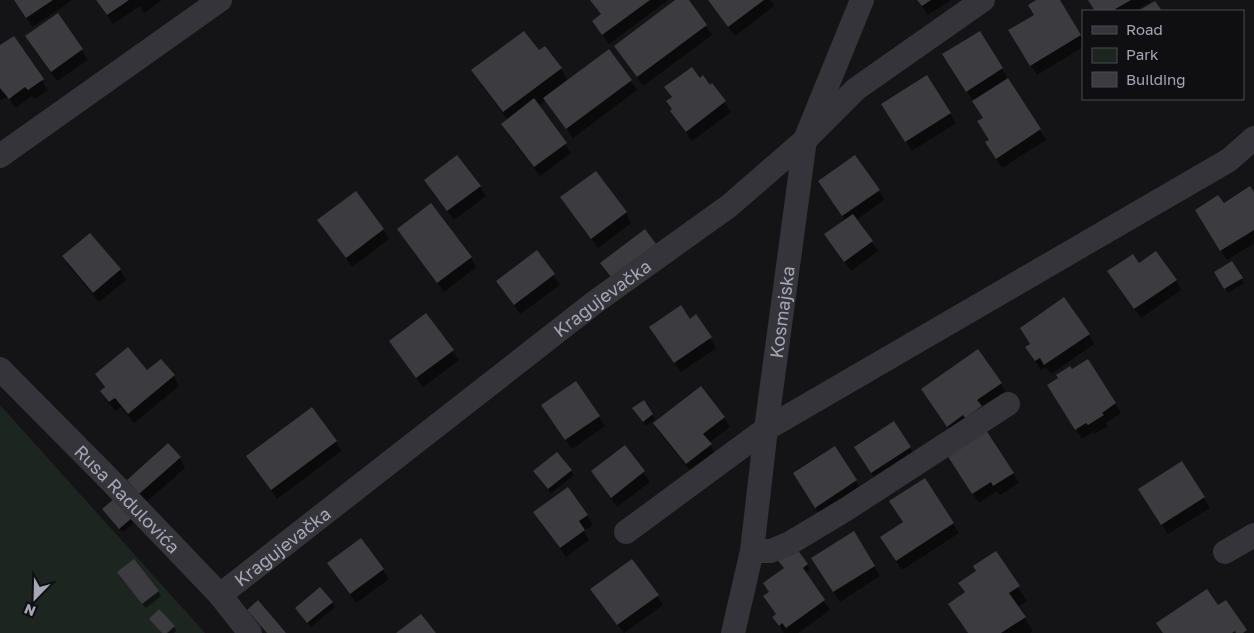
<svg xmlns="http://www.w3.org/2000/svg" width="1254" height="633" font-family="'Golos Text',sans-serif">
	<rect width="100%" height="100%" fill="#141315"/>
	<!-- green -->
	<path fill="#1d2520" d="M 0,405 L 205,633 L 0,633 Z"/>
	<!-- shadow -->
	<path fill="#0007" d="M 14,0 L 72,0 L 33,27 Z
		M 96,0 L 162,0 L 144,13 L 140,6 L 113,24 Z
		M 594,0 L 668,0 L 609,44 L 593,21 L 602,15 L 593,1 Z
		M 678,0 L 687,0 L 712,35 L 643,86 L 615,46 Z
		M 708,0 L 770,0 L 774,6 L 735,36 Z
		M 918,0 L 951,0 L 928,15 Z
		M 1038,0 L 1059,0 L 1083,40 L 1083,47 L 1037,75 L 1010,31 L 1036,15 Z
		M 1089,0 L 1149,0 L 1150,2 L 1134,11 L 1096,11 Z
		M 58,15 L 88,60 L 57,81 L 32,46 Z
		M 979,33 L 1046,140 L 1002,168 L 992,152 L 991,140 L 984,118 L 950,64 Z
		M 13,38 L 48,90 L 34,99 L 32,96 L 15,108 L 8,97 L 0,100 L 0,47 Z
		M 608,50 L 637,90 L 573,138 L 546,100 L 538,106 L 571,153 L 540,176 L 508,134 L 502,124 L 508,120 L 481,84 L 473,70 L 538,52 L 561,69 L 568,81 Z
		M 926,77 L 956,123 L 912,151 L 889,114 Z
		M 700,80 L 710,87 L 712,85 L 731,112 L 692,141 L 671,111 L 673,110 L 668,101 L 672,98 L 666,88 Z
		M 425,180 L 480,187 L 486,196 L 454,220 Z
		M 819,181 L 879,190 L 884,200 L 856,220 L 878,251 L 851,271 L 832,244 L 847,222 Z
		M 1254,194 L 1254,243 L 1227,260 L 1202,220 L 1223,205 Z
		M 562,198 L 626,213 L 631,223 L 598,248 Z
		M 319,220 L 383,229 L 389,239 L 352,267 Z
		M 399,229 L 471,258 L 476,267 L 444,292 Z
		M 90,235 L 120,270 L 126,280 L 99,302 L 69,266 L 63,257 Z
		M 537,252 L 560,285 L 520,314 L 498,281 Z
		M 1232,263 L 1244,283 L 1228,293 L 1216,273 Z
		M 1139,265 L 1176,280 L 1181,290 L 1141,318 L 1114,281 Z
		M 426,315 L 459,360 L 423,387 L 390,341 Z
		M 696,316 L 716,348 L 681,372 L 657,337 Z
		M 1089,335 L 1094,344 L 1051,374 L 1046,367 L 1041,370 L 1033,357 L 1031,345 Z
		M 1088,361 L 1121,413 L 1106,423 L 1108,426 L 1094,434 L 1093,432 L 1082,439 L 1054,395 L 1072,371 Z
		M 147,372 L 174,376 L 179,386 L 134,423 L 121,407 L 116,411 L 107,401 L 102,392 L 105,388 L 96,375 Z
		M 576,383 L 605,426 L 572,449 L 549,415 Z
		M 1001,383 L 1006,393 L 954,436 L 922,389 Z
		M 643,402 L 655,419 L 646,426 L 637,413 Z
		M 724,417 L 730,427 L 709,443 L 716,455 L 692,473 L 660,433 L 654,424 Z
		M 894,422 L 916,458 L 877,482 L 861,457 Z
		M 336,441 L 341,451 L 277,499 L 248,457 Z
		M 168,445 L 180,458 L 185,468 L 145,503 L 134,490 L 129,480 Z
		M 625,447 L 650,482 L 617,507 L 592,472 Z
		M 835,448 L 862,491 L 821,517 L 800,483 Z
		M 557,453 L 574,475 L 551,493 L 537,476 Z
		M 952,462 L 1013,473 L 1019,483 L 1000,495 L 997,491 L 979,503 Z
		M 1182,463 L 1210,508 L 1168,534 L 1145,499 Z
		M 107,514 L 131,518 L 133,523 L 123,532 Z
		M 587,515 L 593,525 L 584,531 L 589,540 L 566,557 L 540,522 Z
		M 904,523 L 953,524 L 959,533 L 902,570 L 887,547 Z
		M 794,546 L 810,569 L 805,573 L 830,610 L 798,633 L 784,633 L 774,617 L 777,615 L 770,593 L 785,569 Z
		M 995,553 L 1027,601 L 1017,607 L 1033,631 L 1030,633 L 968,633 L 949,604 L 965,593 L 960,583 L 977,572 Z
		M 329,563 L 383,570 L 389,579 L 356,603 Z
		M 874,566 L 880,576 L 840,602 L 818,568 Z
		M 121,577 L 158,591 L 161,596 L 146,608 Z
		M 320,589 L 335,607 L 311,627 L 299,612 Z
		M 657,595 L 663,605 L 624,633 L 598,599 Z
		M 151,620 L 174,626 L 176,631 L 174,633 L 162,633 Z"/>
	<!-- building -->
	<path fill="#3b3b40" d="M 14,0 L 53,0 L 26,18 Z
		M 96,0 L 129,0 L 107,15 Z
		M 590,0 L 650,0 L 602,35 L 592,21 L 601,14 Z
		M 675,0 L 689,0 L 707,25 L 637,77 L 614,46 Z
		M 708,0 L 764,0 L 728,27 Z
		M 917,0 L 931,0 L 922,6 Z
		M 1036,0 L 1060,0 L 1081,35 L 1030,66 L 1008,30 L 1034,15 L 1028,5 Z
		M 1088,0 L 1131,0 L 1112,11 L 1095,11 Z
		M 1155,1 L 1162,11 L 1138,11 Z
		M 58,13 L 83,49 L 51,72 L 25,36 Z
		M 524,31 L 539,50 L 545,46 L 562,68 L 503,112 L 471,70 Z
		M 980,31 L 1003,68 L 966,92 L 942,54 Z
		M 14,36 L 44,79 L 28,90 L 25,87 L 9,99 L 0,88 L 0,45 Z
		M 609,49 L 632,80 L 566,129 L 543,98 Z
		M 692,67 L 700,78 L 703,75 L 710,85 L 712,83 L 726,101 L 686,132 L 670,111 L 672,109 L 666,101 L 672,97 L 664,87 Z
		M 927,75 L 951,113 L 905,142 L 881,104 Z
		M 1008,78 L 1041,129 L 996,159 L 985,142 L 989,140 L 977,121 L 983,118 L 972,101 Z
		M 534,98 L 567,143 L 534,167 L 501,124 Z
		M 457,155 L 481,186 L 447,211 L 424,180 Z
		M 855,155 L 880,190 L 842,216 L 818,181 Z
		M 596,171 L 627,212 L 591,239 L 560,197 Z
		M 1250,186 L 1254,192 L 1254,230 L 1220,251 L 1195,210 L 1218,195 L 1224,203 Z
		M 356,191 L 384,229 L 346,258 L 317,220 Z
		M 431,203 L 472,257 L 437,283 L 397,229 Z
		M 853,214 L 873,241 L 844,262 L 824,234 Z
		M 645,229 L 656,244 L 611,277 L 600,263 Z
		M 90,233 L 121,269 L 93,293 L 62,256 Z
		M 537,250 L 555,274 L 514,305 L 496,281 Z
		M 1156,251 L 1177,280 L 1134,309 L 1107,271 L 1133,254 L 1139,263 Z
		M 1232,261 L 1243,278 L 1224,289 L 1214,272 Z
		M 1064,297 L 1090,334 L 1044,365 L 1040,358 L 1035,361 L 1025,347 L 1030,344 L 1020,328 Z
		M 681,305 L 690,319 L 696,314 L 712,337 L 674,363 L 649,327 Z
		M 426,313 L 454,350 L 416,378 L 389,341 Z
		M 128,347 L 147,370 L 161,359 L 175,375 L 128,414 L 115,398 L 109,402 L 100,391 L 105,387 L 95,374 Z
		M 978,349 L 1002,383 L 977,400 L 982,406 L 965,418 L 963,415 L 947,427 L 921,389 Z
		M 1088,359 L 1116,403 L 1102,413 L 1104,415 L 1088,425 L 1086,423 L 1075,430 L 1047,385 L 1058,378 L 1056,375 L 1070,366 L 1072,369 Z
		M 576,381 L 600,416 L 565,440 L 541,405 Z
		M 701,386 L 725,417 L 703,434 L 712,444 L 686,464 L 653,423 Z
		M 644,400 L 653,414 L 643,422 L 632,408 Z
		M 312,407 L 337,441 L 271,490 L 246,456 Z
		M 894,421 L 911,447 L 871,473 L 854,447 Z
		M 984,427 L 1014,473 L 993,486 L 991,482 L 972,494 L 945,452 Z
		M 168,443 L 181,457 L 139,494 L 127,480 Z
		M 625,445 L 645,471 L 611,498 L 591,471 Z
		M 835,446 L 857,480 L 815,508 L 793,473 Z
		M 557,452 L 572,470 L 548,489 L 533,471 Z
		M 1182,461 L 1205,497 L 1161,525 L 1138,489 Z
		M 925,478 L 954,523 L 896,561 L 880,537 L 903,522 L 889,501 Z
		M 568,487 L 588,515 L 579,521 L 585,530 L 560,548 L 533,512 Z
		M 115,498 L 132,518 L 119,529 L 102,509 Z
		M 854,531 L 875,566 L 833,592 L 811,558 Z
		M 361,538 L 384,569 L 350,594 L 327,563 Z
		M 794,545 L 808,564 L 803,568 L 825,600 L 786,628 L 782,623 L 779,626 L 772,617 L 776,614 L 763,596 L 769,592 L 763,583 L 784,568 L 776,558 Z
		M 996,551 L 1020,586 L 1009,593 L 1026,617 L 1001,633 L 968,633 L 948,604 L 965,592 L 958,583 L 976,571 L 973,566 Z
		M 134,559 L 159,591 L 142,604 L 117,572 Z
		M 632,559 L 659,595 L 617,625 L 590,589 Z
		M 320,587 L 333,602 L 307,623 L 295,608 Z
		M 1207,589 L 1218,605 L 1226,600 L 1247,630 L 1243,633 L 1236,633 L 1235,631 L 1232,633 L 1163,633 L 1156,623 Z
		M 258,600 L 286,633 L 267,633 L 247,610 Z
		M 159,609 L 175,626 L 167,633 L 162,633 L 149,619 Z
		M 421,614 L 436,633 L 396,633 Z"/>
	<g fill="none" stroke-linecap="round" stroke-linejoin="round">
		<!-- minor -->
		<g stroke="#34343a" stroke-width="24">
			<path d="M 0,156 L 220,0"/>
			<path id="s1" d="M 0,369 L 106,476 L 220,595 L 250,633"/>
			<path d="M 626,532 L 766,429 L 1229,160 L 1254,138"/>
			<path d="M 752,551 L 771,551 L 790,543 L 845,510 L 1008,404"/>
			<path d="M 1225,552 L 1254,535"/>
			<path id="s2" d="M 220,595 L 595,302 L 729,206 L 805,140 L 856,89 L 983,0"/>
			<path id="s3" d="M 733,633 L 752,551 L 766,429 L 805,140 L 862,0"/>
		</g>
	</g>
	<g text-anchor="middle" dominant-baseline="central" stroke-width="5" stroke-linejoin="round" paint-order="stroke">
		<!-- street labels -->
		<g font-size="18" fill="#a5a7b6" stroke="#0f0e10">
			<text stroke="none"><textPath href="#s2" startOffset="484">Kragujevačka</textPath></text>
			<text stroke="none"><textPath href="#s3" startOffset="325">Kosmajska</textPath></text>
			<text stroke="none"><textPath href="#s1" startOffset="182">Rusa Radulovića</textPath></text>
			<text stroke="none"><textPath href="#s2" startOffset="79">Kragujevačka</textPath></text>
		</g>
	</g>
	<!-- legend -->
	<rect x="1082" y="10" width="162" height="90" fill="#0f0e10" stroke="#4b4b52"/>
	<rect x="1092" y="26" width="25" height="8" fill="#34343a" stroke="#4b4b52"/>
	<text x="1126" y="35" font-size="15" fill="#a5a7b6">Road</text>
	<rect x="1092" y="48" width="25" height="15" fill="#1d2520" stroke="#4b4b52"/>
	<text x="1126" y="60" font-size="15" fill="#a5a7b6">Park</text>
	<rect x="1092" y="72" width="25" height="15" fill="#3b3b40" stroke="#4b4b52"/>
	<text x="1126" y="85" font-size="15" fill="#a5a7b6">Building</text>
	<!-- north arrow -->
	<g transform="translate(35 598) rotate(203)" stroke="#0f0e10" stroke-width="4" paint-order="stroke">
	<path d="M0-4L9 19L0 12L-9 19Z" fill="#a5a7b6"/>
	<text y="-8" font-size="14" font-weight="bold" text-anchor="middle" fill="#a5a7b6">N</text>
	</g>
</svg>
